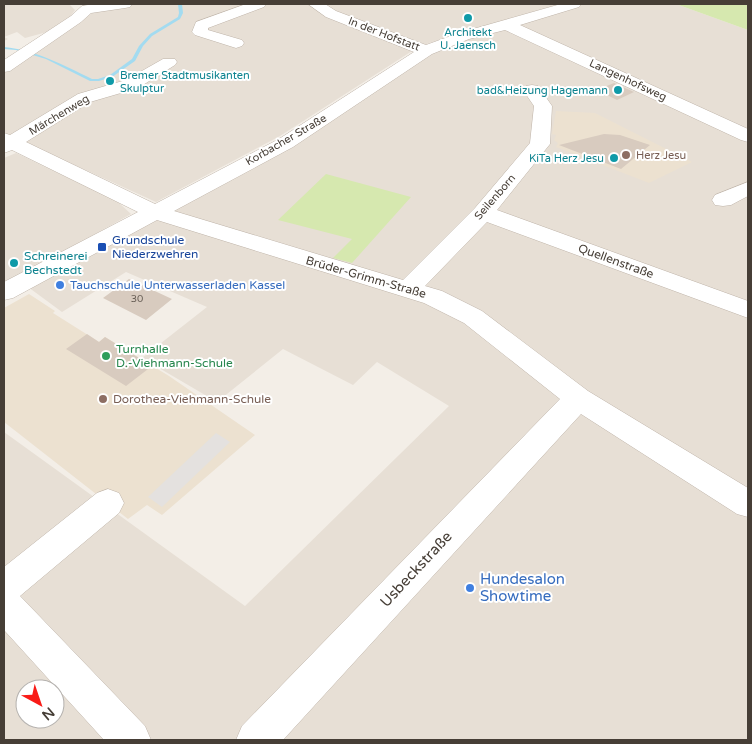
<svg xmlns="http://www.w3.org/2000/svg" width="752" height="744" font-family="'Varela Round',sans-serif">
	<rect width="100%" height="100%" fill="#f3eee7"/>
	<!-- residential -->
	<path fill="#e7dfd5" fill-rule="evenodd" d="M 4,4 L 69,4 L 75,10 L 68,20 L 47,32 L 25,38 L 17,32 L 4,37 L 8,39 L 4,41 Z
		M 91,4 L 560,4 L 429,43 L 412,51 L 280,136 L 156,202 L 4,133 L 4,72 L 21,62 L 92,13 L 95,6 Z
		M 574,4 L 676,4 L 748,30 L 748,740 L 4,740 L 4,432 L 245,606 L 449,406 L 377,362 L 353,385 L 283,349 L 217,402 L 142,358 L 207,307 L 126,272 L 62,312 L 28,287 L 166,213 L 426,51 ZM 25,689 L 55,689 L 55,719 L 25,719 Z
		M 16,153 L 117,201 L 131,214 L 4,285 L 4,158 Z"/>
	<!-- education -->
	<path fill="#ece1d0" d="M 556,111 L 595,113 L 692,162 L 649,183 L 556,147 L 558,143 L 554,140 L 556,135 L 552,134 Z
		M 29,294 L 55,311 L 53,313 L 99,342 L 105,337 L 169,376 L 255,435 L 162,515 L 147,505 L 128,519 L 4,422 L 4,308 Z"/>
	<!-- green -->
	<path fill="#d6e8af" d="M 676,4 L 748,4 L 748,30 Z
		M 326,174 L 411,197 L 352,263 L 333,258 L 352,239 L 278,220 Z"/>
	<!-- parking -->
	<path fill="#e4e1df" d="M 216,433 L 230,442 L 162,507 L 148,497 Z"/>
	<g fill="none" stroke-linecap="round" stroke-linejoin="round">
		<!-- stream -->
		<path fill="#a3dbf0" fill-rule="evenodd" d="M 178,4 L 182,4 L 183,13 L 180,19 L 152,36 L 143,46 L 135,61 L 112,77 L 99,81 L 90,81 L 46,59 L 16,50 L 4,49 L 4,47 C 36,50 63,65 92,79 L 98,79 L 110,75 L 132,59 L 139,46 L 150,34 L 178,17 L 179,13 Z"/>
	</g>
	<!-- building -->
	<path fill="#d8cbbf" d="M 614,83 L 634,92 L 617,100 L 597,90 Z
		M 604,134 L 620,135 L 650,145 L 621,169 L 559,145 Z
		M 129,279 L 172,299 L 146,320 L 103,298 Z
		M 87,334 L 99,342 L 105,337 L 152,366 L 126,386 L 66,349 Z"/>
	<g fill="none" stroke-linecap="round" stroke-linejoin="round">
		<!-- minor casing -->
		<g stroke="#bfb4a9" stroke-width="1">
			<path id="minor" d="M 94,4 L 132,4 L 130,7 L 125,8 L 91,13 L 81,22 L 10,71 L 4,72 L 4,60 L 71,16 L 82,6 Z
				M 246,4 L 266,4 L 264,7 L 208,28 L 208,30 L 242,40 L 244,43 L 242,46 L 236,48 L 195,35 L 192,32 L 196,22 Z
				M 308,4 L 325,4 L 336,11 L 426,45 L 459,33 L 561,4 L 581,4 L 579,7 L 520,25 L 748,129 L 748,142 L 741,140 L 505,30 L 469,39 L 432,54 L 293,147 L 174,211 L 403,280 L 475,208 L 530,143 L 534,106 L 523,90 L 526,86 L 532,85 L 538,86 L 552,106 L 550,144 L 497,210 L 748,301 L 748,318 L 487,222 L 425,286 L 442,291 L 482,311 L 588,391 L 748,488 L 748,517 L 737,514 L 581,414 L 283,740 L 236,740 L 242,726 L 560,399 L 464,323 L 424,303 L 157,220 L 13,298 L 4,300 L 4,282 L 138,212 L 12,150 L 4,153 L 4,133 L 10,135 L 78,94 L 126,80 L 163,59 L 175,59 L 177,62 L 175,65 L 138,88 L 90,102 L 26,142 L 155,204 L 279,139 L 414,52 L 326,17 Z
				M 748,182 L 748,196 L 731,205 L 723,206 L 715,205 L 712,200 L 715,195 Z
				M 108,489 L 119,493 L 124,503 L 119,513 L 20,596 L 145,726 L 151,740 L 104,740 L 4,630 L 4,567 L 97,493 Z"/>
		</g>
		<!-- minor -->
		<use href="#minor" fill="#fff" fill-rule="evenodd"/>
	</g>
	<!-- markers -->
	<g fill="#0f9aa8" stroke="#fff" stroke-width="2">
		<circle cx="468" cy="18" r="5"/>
		<circle cx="110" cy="81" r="5"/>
		<circle cx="618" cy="90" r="5"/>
		<circle cx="614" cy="158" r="5"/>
		<circle cx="14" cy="263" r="5"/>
	</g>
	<g fill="#8d6e63" stroke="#fff" stroke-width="2">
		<circle cx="626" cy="155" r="5"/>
		<circle cx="103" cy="399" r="5"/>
	</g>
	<rect fill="#1a4fb4" stroke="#fff" stroke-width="2" x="97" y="242" width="10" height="10" rx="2.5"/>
	<g fill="#3f7fe0" stroke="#fff" stroke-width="2">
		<circle cx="60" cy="285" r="5"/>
		<circle cx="470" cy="588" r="5"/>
	</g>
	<circle fill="#2e9e5b" stroke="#fff" stroke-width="2" cx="106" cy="356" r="5"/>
	<g text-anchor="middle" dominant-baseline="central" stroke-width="4" stroke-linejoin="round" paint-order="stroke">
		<!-- number labels -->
		<g font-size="10" fill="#6a6158">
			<text x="137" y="299">30</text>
		</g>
		<!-- far-culture labels -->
		<g font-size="11" fill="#0d838f" stroke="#fff" text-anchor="end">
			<text x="468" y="32" text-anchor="middle">Architekt<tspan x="468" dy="13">U. Jaensch</tspan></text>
			<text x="120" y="75" text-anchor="start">Bremer Stadtmusikanten<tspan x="120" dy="13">Skulptur</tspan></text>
			<text x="608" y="90">bad&amp;Heizung Hagemann</text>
			<text x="604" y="158">KiTa Herz Jesu</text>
		</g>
		<!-- far-street labels -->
		<g font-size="11" fill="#463e36" stroke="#fff">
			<text transform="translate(384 34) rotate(21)">In der Hofstatt</text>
			<text transform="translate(628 80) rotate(25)">Langenhofsweg</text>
			<text transform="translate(59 115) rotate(-31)">Märchenweg</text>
			<text transform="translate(286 140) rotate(-30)">Korbacher Straße</text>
			<text transform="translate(495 197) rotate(-49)">Seilenborn</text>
		</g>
		<!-- far-education labels -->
		<g font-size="11" fill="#785e54" stroke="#fff" text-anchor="start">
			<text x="636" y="155">Herz Jesu</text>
		</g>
		<!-- transit labels -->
		<g font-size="12" fill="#164399" stroke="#fff" text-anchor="start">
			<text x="112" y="240">Grundschule<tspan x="112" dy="14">Niederzwehren</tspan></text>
		</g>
		<!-- culture labels -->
		<g font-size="12" fill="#0d838f" stroke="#fff" text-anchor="start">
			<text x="24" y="256">Schreinerei<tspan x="24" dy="14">Bechstedt</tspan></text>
		</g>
		<!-- street labels -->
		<g font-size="12" fill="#463e36" stroke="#fff">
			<text transform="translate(616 261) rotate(20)">Quellenstraße</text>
			<text transform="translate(366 277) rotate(16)">Brüder-Grimm-Straße</text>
		</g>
		<!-- shop labels -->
		<g font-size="12" fill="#366cbe" stroke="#fff" text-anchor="start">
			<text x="70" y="285">Tauchschule Unterwasserladen Kassel</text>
		</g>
		<!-- leisure labels -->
		<g font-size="12" fill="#27864d" stroke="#fff" text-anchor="start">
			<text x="116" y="349">Turnhalle<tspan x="116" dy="14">D.-Viehmann-Schule</tspan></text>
		</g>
		<!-- education labels -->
		<g font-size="12" fill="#785e54" stroke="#fff" text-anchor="start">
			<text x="113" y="399">Dorothea-Viehmann-Schule</text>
		</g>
		<!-- near-street labels -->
		<g font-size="15" fill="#463e36" stroke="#fff">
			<text transform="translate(416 569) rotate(-47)">Usbeckstraße</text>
		</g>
		<!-- near-shop labels -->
		<g font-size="15" fill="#366cbe" stroke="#fff" text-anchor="start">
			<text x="480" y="579">Hundesalon<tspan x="480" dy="17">Showtime</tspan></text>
		</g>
	</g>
	<!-- border -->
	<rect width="752" height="744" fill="none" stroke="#463e36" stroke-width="10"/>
	<!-- north arrow -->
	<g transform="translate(40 704) rotate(140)"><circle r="24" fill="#ffffff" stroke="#b5b2af"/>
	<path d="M0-4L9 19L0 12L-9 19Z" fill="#f91b17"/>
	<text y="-8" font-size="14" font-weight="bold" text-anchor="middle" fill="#463e36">N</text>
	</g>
</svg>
